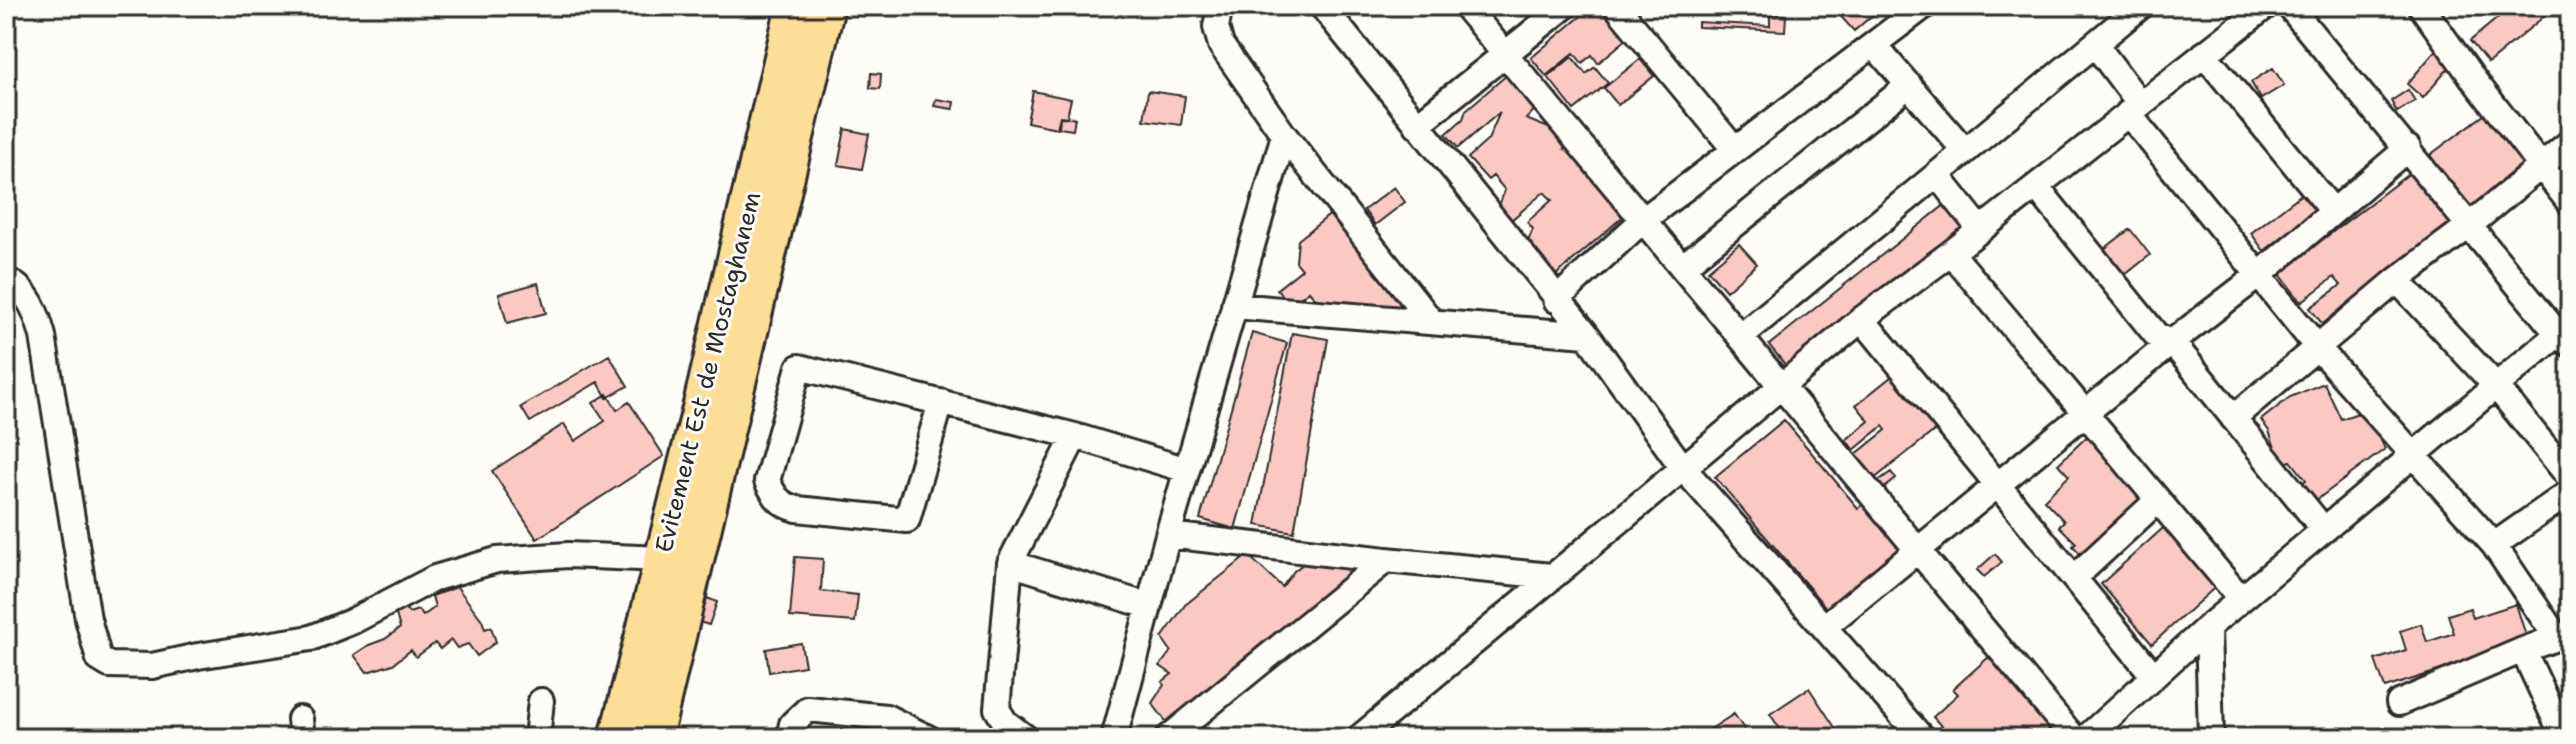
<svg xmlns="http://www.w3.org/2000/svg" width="2576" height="744" font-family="'Shantell Sans',sans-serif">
	<rect width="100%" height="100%" fill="#fdfcf7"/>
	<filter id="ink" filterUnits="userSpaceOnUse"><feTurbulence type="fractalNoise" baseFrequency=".0125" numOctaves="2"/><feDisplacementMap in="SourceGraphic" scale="16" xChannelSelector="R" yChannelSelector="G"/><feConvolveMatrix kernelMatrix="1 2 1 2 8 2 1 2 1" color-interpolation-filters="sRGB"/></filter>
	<g filter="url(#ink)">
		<!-- building -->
		<path fill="#fac9c3" stroke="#2b2b2b" stroke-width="2" d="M 1593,6 L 1601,6 L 1628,38 L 1598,63 L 1592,55 L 1582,63 L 1574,53 L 1546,76 L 1531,58 Z
			M 1838,6 L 1883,6 L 1854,31 L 1834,9 Z
			M 2512,6 L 2540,6 L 2547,14 L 2488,63 L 2470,41 Z
			M 1770,14 L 1786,15 L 1785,31 L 1698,27 L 1698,22 L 1770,26 Z
			M 2437,49 L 2453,63 L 2423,98 L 2407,84 Z
			M 1572,57 L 1586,74 L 1595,67 L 1608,83 L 1574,110 L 1548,77 Z
			M 1640,59 L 1654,76 L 1618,105 L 1604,88 Z
			M 2273,68 L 2284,85 L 2261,99 L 2251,82 Z
			M 871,73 L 881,74 L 880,89 L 870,88 Z
			M 1509,73 L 1540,104 L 1526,119 L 1559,132 L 1570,144 L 1564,149 L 1586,158 L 1627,213 L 1555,276 L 1527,244 L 1533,229 L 1527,222 L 1552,200 L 1544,192 L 1510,221 L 1498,208 L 1505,190 L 1493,176 L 1488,180 L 1468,158 L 1488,140 L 1500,112 L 1458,148 L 1446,134 L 1463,119 L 1466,110 Z
			M 2408,90 L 2415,101 L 2397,112 L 2391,101 Z
			M 1033,91 L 1071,99 L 1067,117 L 1060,116 L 1057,128 L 1027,122 Z
			M 1148,91 L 1185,96 L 1181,125 L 1144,120 Z
			M 936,99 L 954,102 L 953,109 L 934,106 Z
			M 2492,109 L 2532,161 L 2470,208 L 2430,155 Z
			M 1060,117 L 1075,118 L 1073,130 L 1059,128 Z
			M 845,129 L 869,134 L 862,169 L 838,165 Z
			M 2419,166 L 2461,221 L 2324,326 L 2310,308 L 2341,285 L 2334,277 L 2301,302 L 2279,273 Z
			M 2312,186 L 2326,203 L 2264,251 L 2251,233 Z
			M 1394,187 L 1405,202 L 1375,225 L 1364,210 Z
			M 1961,192 L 1983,219 L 1791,372 L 1769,345 Z
			M 1332,213 L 1416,312 L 1320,304 L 1309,291 L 1291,305 L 1277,289 L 1302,269 L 1296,262 L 1298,240 Z
			M 2130,229 L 2150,255 L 2120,279 L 2099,253 Z
			M 1739,244 L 1757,264 L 1726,291 L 1708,270 Z
			M 538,283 L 546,313 L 507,323 L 499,294 Z
			M 1252,333 L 1287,343 L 1235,529 L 1200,519 Z
			M 1292,333 L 1328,339 L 1294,532 L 1256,525 Z
			M 609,355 L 628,386 L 607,398 L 598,382 L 530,422 L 521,407 Z
			M 1896,373 L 1939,427 L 1874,479 L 1855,455 L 1886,430 L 1883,426 L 1854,450 L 1846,440 L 1869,421 L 1856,405 Z
			M 2324,383 L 2341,419 L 2361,412 L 2380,438 L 2385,449 L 2315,501 L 2302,483 L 2306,480 L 2291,461 L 2284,463 L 2278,456 L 2269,431 L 2261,420 L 2290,397 Z
			M 607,394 L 617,410 L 629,402 L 664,456 L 537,539 L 492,471 L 564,424 L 575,441 L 605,421 L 593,403 Z
			M 1784,420 L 1858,508 L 1863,504 L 1907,555 L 1833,616 L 1715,477 Z
			M 2095,429 L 2157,494 L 2087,561 L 2073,546 L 2076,543 L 2059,526 L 2064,521 L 2044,500 L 2069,476 L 2058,464 Z
			M 1891,472 L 1896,479 L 1883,489 L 1877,482 Z
			M 2172,520 L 2221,582 L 2152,644 L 2101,584 Z
			M 1318,552 L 1341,568 L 1354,558 L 1358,578 L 1168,724 L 1152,703 L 1164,685 L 1162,682 L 1172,674 L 1160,666 L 1171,651 L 1162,638 L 1185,605 L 1248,555 L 1282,587 L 1294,571 Z
			M 1995,554 L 2002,562 L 1984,577 L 1977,570 Z
			M 795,557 L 823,559 L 821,591 L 858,595 L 855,622 L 790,617 Z
			M 457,587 L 482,620 L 485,629 L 491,627 L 496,642 L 477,656 L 468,644 L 457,648 L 451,640 L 440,649 L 435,643 L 416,657 L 411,650 L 393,664 L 367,672 L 354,655 L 369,645 L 385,639 L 400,628 L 395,611 L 403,605 L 409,613 L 418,610 L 423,616 L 435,607 L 432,596 Z
			M 707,598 L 717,602 L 709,625 L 699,622 Z
			M 2516,604 L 2528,642 L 2385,688 L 2375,660 L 2406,650 L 2400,631 L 2421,624 L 2427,642 L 2454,633 L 2448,615 L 2470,608 L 2473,618 Z
			M 801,643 L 805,666 L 769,672 L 766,649 Z
			M 1990,656 L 2064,738 L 1952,738 L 1933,717 L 1958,694 L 1953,689 Z
			M 1809,688 L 1842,738 L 1786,738 L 1770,714 Z
			M 1734,714 L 1750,738 L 1697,738 Z"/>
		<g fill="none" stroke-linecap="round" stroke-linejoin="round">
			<!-- minor casing -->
			<g stroke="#2b2b2b" stroke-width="30">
				<path id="minor" d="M 1220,6 L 1216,27 L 1221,45 L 1284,135 L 1432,322
					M 1322,6 L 1587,335 L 1683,468 L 1922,738
					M 1465,6 L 2074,738
					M 1616,6 L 1735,150
					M 2289,6 L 2558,334 L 2568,343
					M 2421,6 L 2474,80 L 2570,203
					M 2095,44 L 2140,104
					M 1874,45 L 1965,151
					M 2204,54 L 2333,211
					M 2128,113 L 2317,347 L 2494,545 L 2557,638
					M 1417,125 L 1565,6
					M 1937,175 L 1980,229
					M 2036,186 L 2157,336 L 2172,342 L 2324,530
					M 1951,253 L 2241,599
					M 1682,267 L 1909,85
					M 6,280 C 29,290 37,314 43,336 L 88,619 L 99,659 L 109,665 L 152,666 L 198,656 L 311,638 L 353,621 L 435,578 L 497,560 L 568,555 L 663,559
					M 2397,280 L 2496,386 L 2570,478
					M 1556,300 L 1643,220 L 1924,6
					M 1234,306 L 1587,335
					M 1862,319 L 2153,675
					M 1740,337 L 2141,6
					M 941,402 L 907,520 L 797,509 C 779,504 775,497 767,481 L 799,367 L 1075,436
					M 2233,418 L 2397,280 L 2470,225 L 2570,142
					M 1168,535 L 1386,560 L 1552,576
					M 2494,545 L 2570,492
					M 1010,563 L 1149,606
					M 2074,578 L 2158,500
					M 1824,627 L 2172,342 L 2259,275 L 2408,148
					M 2208,627 L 2211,738
					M 2523,650 L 2564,738
					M 2399,703 L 2523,650 L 2570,633
					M 300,719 L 302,738
					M 537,738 L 541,701
					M 789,738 L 792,724 L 808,709 L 886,717 L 928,738
					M 1026,738 L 1005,722 L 997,709 L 1010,563 L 1075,436 L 1187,470
					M 1114,738 L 1168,535 L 1284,135
					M 1168,738 L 1386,560
					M 1359,738 L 1862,319 L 1951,253 L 2266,6
					M 2086,738 L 2208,627 L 2570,324"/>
			</g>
			<!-- highway casing -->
			<g stroke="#2b2b2b" stroke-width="42">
				<path id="highway" d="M 618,738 L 701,409 L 795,6
					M 653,738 L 826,6"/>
			</g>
			<!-- minor -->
			<use href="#minor" stroke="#fdfcf7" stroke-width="24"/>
			<!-- highway -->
			<use href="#highway" stroke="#fcde96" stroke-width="36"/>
		</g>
	</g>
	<g text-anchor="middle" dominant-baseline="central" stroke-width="6" stroke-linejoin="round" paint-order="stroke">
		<!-- street labels -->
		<g font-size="24" fill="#2b2b2b" stroke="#fdfcf7">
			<text transform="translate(708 372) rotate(-76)">Evitement Est de Mostaghanem</text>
		</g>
	</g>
	<!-- margin -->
	<rect width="2576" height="744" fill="none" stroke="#fdfcf7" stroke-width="32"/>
	<rect x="16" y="16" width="2544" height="712" fill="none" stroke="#2b2b2b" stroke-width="3" filter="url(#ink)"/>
</svg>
